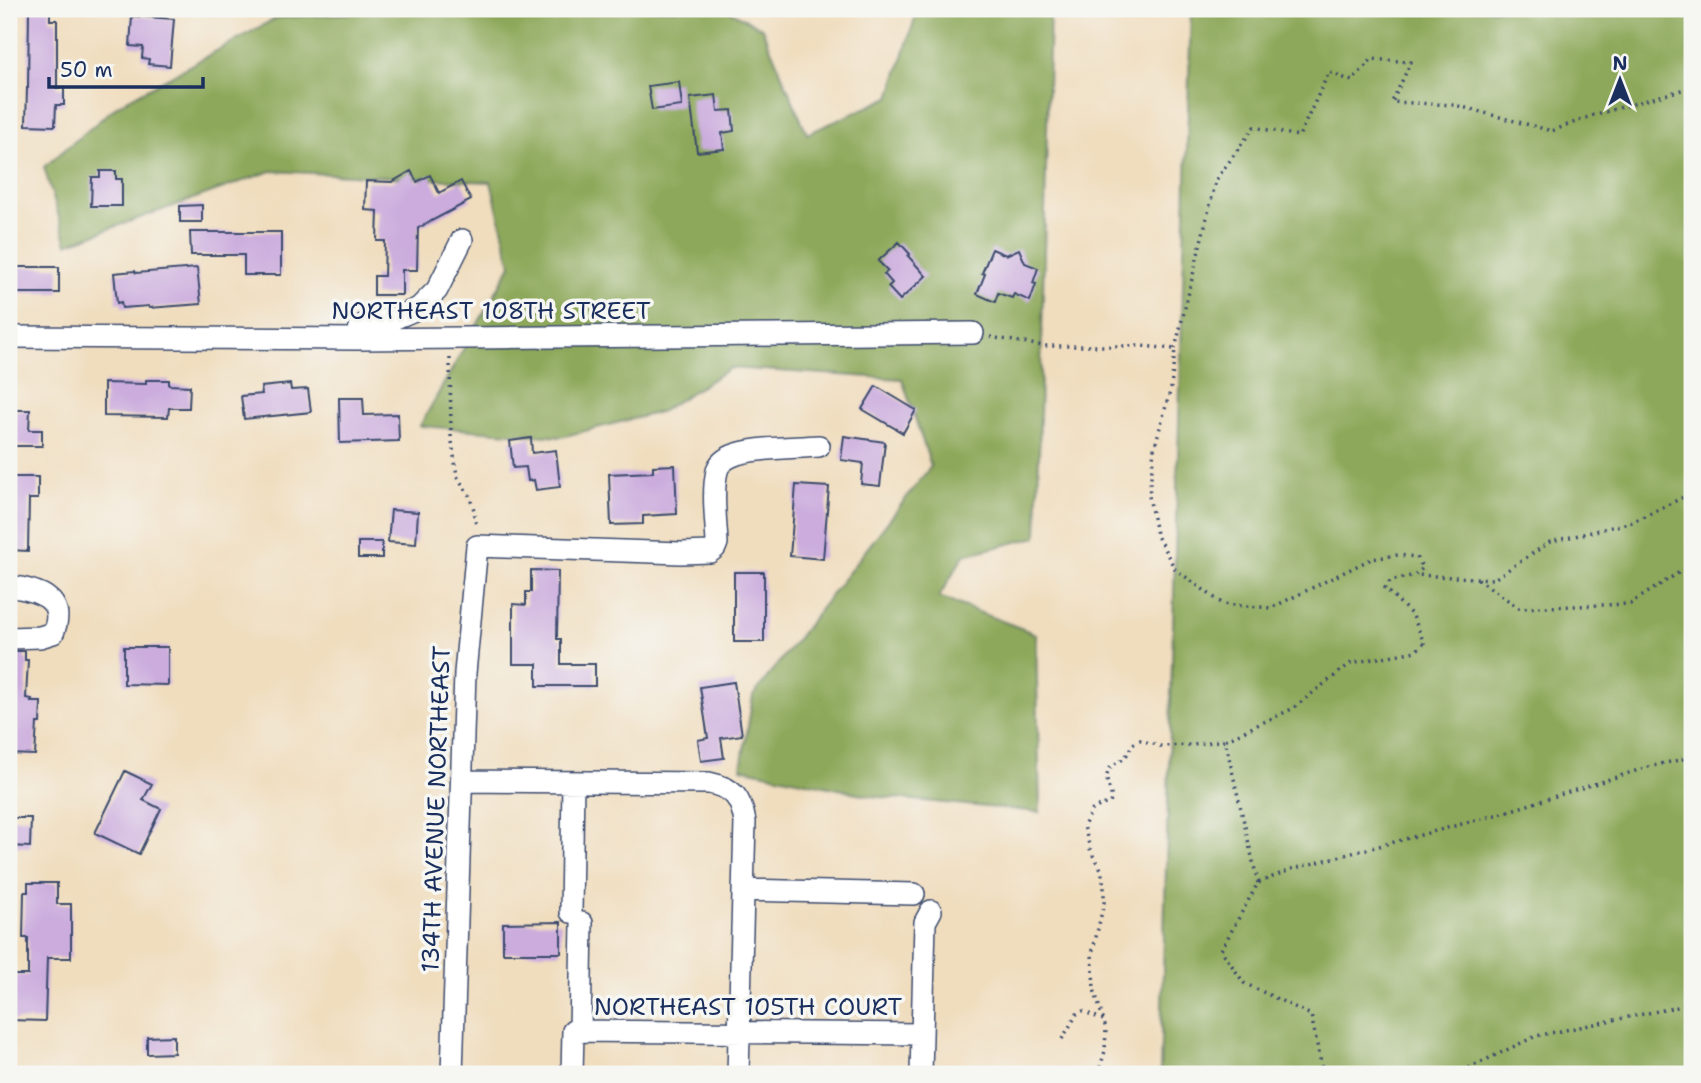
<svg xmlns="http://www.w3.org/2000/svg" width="1701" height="1083" font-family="'Shantell Sans',sans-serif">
	<rect width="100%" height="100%" fill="#f6f6f2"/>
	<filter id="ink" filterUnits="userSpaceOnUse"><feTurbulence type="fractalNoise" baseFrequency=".0143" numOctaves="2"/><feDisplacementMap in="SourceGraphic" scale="14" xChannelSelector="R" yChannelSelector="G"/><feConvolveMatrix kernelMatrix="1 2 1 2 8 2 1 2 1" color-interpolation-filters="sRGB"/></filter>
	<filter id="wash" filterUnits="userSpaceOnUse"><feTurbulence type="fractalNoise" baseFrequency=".00686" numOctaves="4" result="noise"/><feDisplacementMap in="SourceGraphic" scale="28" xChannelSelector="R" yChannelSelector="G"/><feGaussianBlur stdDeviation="1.57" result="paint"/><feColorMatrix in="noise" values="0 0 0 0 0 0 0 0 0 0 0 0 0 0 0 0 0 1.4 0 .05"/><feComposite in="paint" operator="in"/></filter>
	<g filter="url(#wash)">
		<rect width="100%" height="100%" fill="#f0ddbe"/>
		<!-- forest -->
		<path fill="#8da85a" stroke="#546c5c" stroke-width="2" d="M 424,9 L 726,9 L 762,28 L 807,134 L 890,97 L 918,9 L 1050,9 L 1037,537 L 964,555 L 939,597 L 1036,634 L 1040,812 L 871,796 L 741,768 L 753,696 L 931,466 L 902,379 L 730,368 L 660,412 L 561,437 L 420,426 L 511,265 L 491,182 L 271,171 L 67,244 L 44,167 L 118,105 L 276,18 Z
			M 1191,9 L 1692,9 L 1692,1074 L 1160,1074 Z"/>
		<g id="blocks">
			<!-- building -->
			<path fill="#cbacdd" d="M 29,9 L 50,9 L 50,20 L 57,20 L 57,88 L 64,88 L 64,105 L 56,105 L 55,126 L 26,125 L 27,88 L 28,88 Z
				M 132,16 L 174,19 L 170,66 L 148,64 L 149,59 L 142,58 L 143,47 L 130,46 Z
				M 679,82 L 682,106 L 652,110 L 648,86 Z
				M 716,95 L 718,111 L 732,110 L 734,131 L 722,133 L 724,149 L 697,152 L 690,98 Z
				M 100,171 L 116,171 L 116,179 L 122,179 L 122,206 L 91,206 L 92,177 L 100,177 Z
				M 411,171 L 417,182 L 430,175 L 439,193 L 461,181 L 471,200 L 418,228 L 417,270 L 402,270 L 402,295 L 374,295 L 374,276 L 384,276 L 385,241 L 377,241 L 378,211 L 365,210 L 366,181 L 392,182 Z
				M 202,205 L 202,222 L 180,222 L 180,206 Z
				M 190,232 L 281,232 L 281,275 L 244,275 L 244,255 L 191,255 Z
				M 899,242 L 910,254 L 908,256 L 926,276 L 900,300 L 888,287 L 892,283 L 884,274 L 888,271 L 878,261 Z
				M 992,249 L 1006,255 L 1019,249 L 1025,263 L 1038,268 L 1033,283 L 1036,284 L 1030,301 L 1014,294 L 1012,298 L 998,293 L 995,302 L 977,294 L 985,274 L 982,273 Z
				M 9,267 L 59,267 L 59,293 L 9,293 Z
				M 197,268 L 201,304 L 149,308 L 149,306 L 122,308 L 121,302 L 117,303 L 114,273 L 135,271 L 136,273 Z
				M 146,380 L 169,380 L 169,385 L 190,386 L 189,408 L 169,408 L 168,417 L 104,416 L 104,383 L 146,384 Z
				M 290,384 L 291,390 L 308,389 L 311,412 L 244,419 L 241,396 L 262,394 L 261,387 Z
				M 876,386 L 916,410 L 903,433 L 862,409 Z
				M 339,398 L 363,398 L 364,415 L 398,414 L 399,441 L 340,443 Z
				M 9,410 L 30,410 L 29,430 L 42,430 L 42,446 L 9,446 Z
				M 844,436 L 885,442 L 880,486 L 861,484 L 863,463 L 841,460 Z
				M 531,438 L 532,453 L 556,450 L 560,487 L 536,490 L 534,480 L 528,481 L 526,467 L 513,468 L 510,441 Z
				M 675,465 L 677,514 L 643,516 L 643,524 L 611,525 L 609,474 L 653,472 L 653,466 Z
				M 9,477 L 38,477 L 38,499 L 29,499 L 28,551 L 9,550 Z
				M 796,485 L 829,487 L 823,559 L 790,556 Z
				M 391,510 L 418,512 L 416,544 L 388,542 Z
				M 358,542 L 382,542 L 382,558 L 358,558 Z
				M 531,570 L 558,571 L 557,639 L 561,639 L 561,664 L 595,664 L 595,686 L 537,686 L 537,664 L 513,664 L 513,604 L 526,605 L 526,592 L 531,592 Z
				M 734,572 L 764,572 L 764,642 L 734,642 Z
				M 124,647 L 168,647 L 168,685 L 124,684 Z
				M 9,651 L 25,651 L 25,660 L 28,660 L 26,698 L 32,699 L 31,702 L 41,702 L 40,723 L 37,723 L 35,755 L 9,754 Z
				M 734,682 L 742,735 L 721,738 L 724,758 L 701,761 L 698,740 L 708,738 L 700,687 Z
				M 125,771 L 152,784 L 143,800 L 161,809 L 139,854 L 95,833 Z
				M 9,818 L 31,818 L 30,847 L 9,846 Z
				M 28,883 L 57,883 L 57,904 L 71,904 L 71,958 L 47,958 L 45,1021 L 9,1020 L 9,994 L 12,995 L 13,975 L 28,975 L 28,938 L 23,938 L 24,892 L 28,892 Z
				M 561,922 L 561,953 L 503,953 L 503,923 Z
				M 174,1036 L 174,1053 L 147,1054 L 147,1037 Z"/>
		</g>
	</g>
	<g filter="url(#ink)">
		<use href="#blocks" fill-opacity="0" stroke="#3b496c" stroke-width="2"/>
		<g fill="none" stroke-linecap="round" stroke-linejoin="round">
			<!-- minor casing -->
			<g stroke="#3b496c" stroke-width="24">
				<path id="minor" d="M 9,337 L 357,339 L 973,333
					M 357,339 L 360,327 L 370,321 L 393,319 L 419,308 L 437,290 L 462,240
					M 9,586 C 37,590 68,598 53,633 L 40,637 L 9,638
					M 462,781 L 709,783 C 734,788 741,798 745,822 L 738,1074
					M 744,890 L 914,894
					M 571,912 L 573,782
					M 580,1032 L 582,923
					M 452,1074 L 465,673 L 477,546 L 681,553 L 710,552 L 715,548 L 717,543 C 716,521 712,492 717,471 C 719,462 728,457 737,454 C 760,447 794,448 819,446
					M 572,1074 L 573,1031 L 922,1034
					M 921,1074 L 925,922 L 931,911"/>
			</g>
			<!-- path -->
			<path stroke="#3b496c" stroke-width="3.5" stroke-dasharray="2 5" stroke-linecap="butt" d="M 990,337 L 1044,346 L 1141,346 L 1175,349 L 1171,388 L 1154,449 L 1149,496 L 1156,534 L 1175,569 L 1223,604 L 1271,608 L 1371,559 L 1398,555 L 1416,557 L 1423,568 L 1415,575 L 1494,579 L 1550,542 L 1632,522 L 1692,493
				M 1175,349 L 1216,180 L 1254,127 L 1299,136 L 1329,72 L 1352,81 L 1372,59 L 1411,62 L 1392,102 L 1455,105 L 1552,131 L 1591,116 L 1692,87
				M 450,358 L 451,435 L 457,476 L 469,495 L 474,510 L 476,527
				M 1478,579 L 1519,608 L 1630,604 L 1686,568 L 1692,566
				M 1258,883 L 1225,740 L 1292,709 L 1351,663 L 1416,651 L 1424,643 L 1413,616 L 1385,588 L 1390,581 L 1415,575
				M 1062,1039 L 1077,1014 L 1083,1011 L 1103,1020
				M 1098,1074 L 1105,1051 L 1106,1029 L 1094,989 L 1092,954 L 1104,903 L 1104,887 L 1101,869 L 1091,852 L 1084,826 L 1091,811 L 1101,805 L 1110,803 C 1114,792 1106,786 1107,776 C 1109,763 1120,764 1126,756 C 1132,748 1129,745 1140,740 L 1160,746 L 1193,745 L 1225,740
				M 1323,1074 L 1311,1015 L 1244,983 L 1221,950 L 1258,883 L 1292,869 L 1496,815 L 1648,767 L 1692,757
				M 1456,1074 L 1536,1036 L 1692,1004"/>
			<!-- minor -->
			<use href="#minor" stroke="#fff" stroke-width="21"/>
		</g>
	</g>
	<g text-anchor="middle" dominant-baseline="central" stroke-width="7" stroke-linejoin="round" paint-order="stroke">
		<!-- street labels -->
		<g font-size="24" fill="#1b2f5e" stroke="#f6f6f2">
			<text x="491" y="311">NORTHEAST 108TH STREET</text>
			<text transform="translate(436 809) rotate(-88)">134TH AVENUE NORTHEAST</text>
			<text x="748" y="1007">NORTHEAST 105TH COURT</text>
		</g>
	</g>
	<!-- margin -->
	<rect width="1701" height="1083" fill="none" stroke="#f6f6f2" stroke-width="35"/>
	<!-- north arrow -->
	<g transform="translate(1620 80)" stroke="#f6f6f2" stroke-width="5" paint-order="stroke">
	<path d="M0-5L12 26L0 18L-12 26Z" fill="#1b2f5e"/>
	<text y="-10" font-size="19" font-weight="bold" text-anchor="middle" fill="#1b2f5e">N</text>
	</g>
	<!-- scale -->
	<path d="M49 77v10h154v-10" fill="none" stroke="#1b2f5e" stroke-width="3.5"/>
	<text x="60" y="77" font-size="21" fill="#1b2f5e" stroke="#f6f6f2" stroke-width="5" paint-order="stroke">50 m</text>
</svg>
